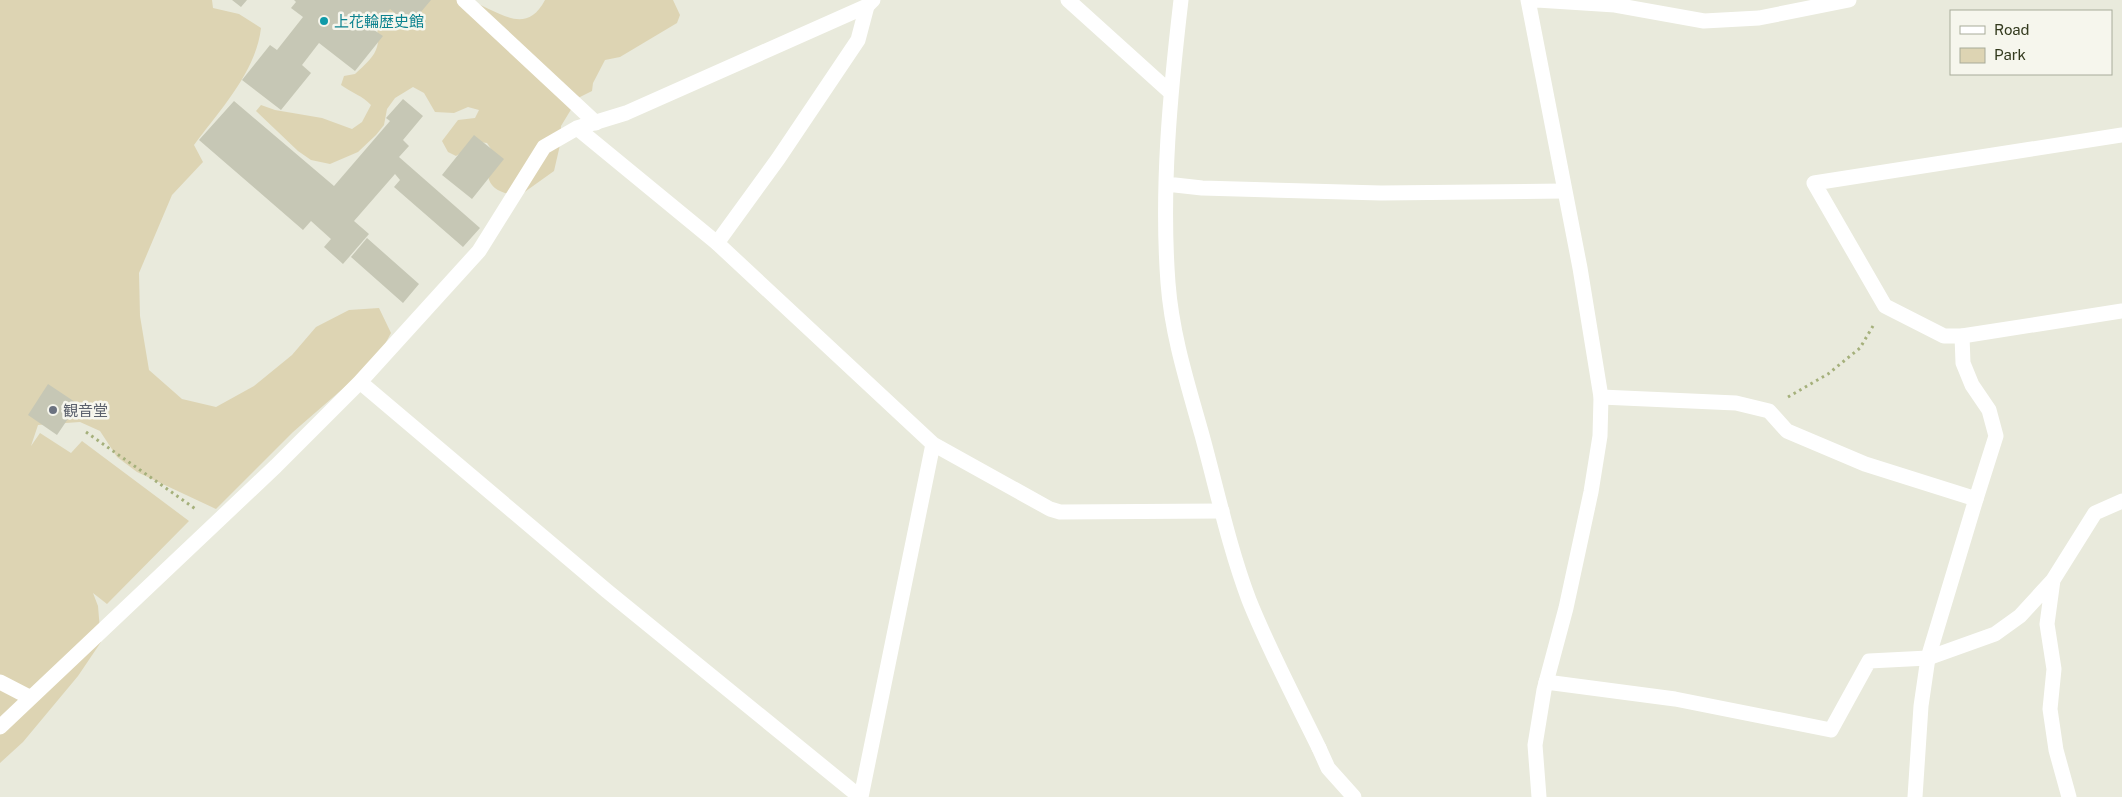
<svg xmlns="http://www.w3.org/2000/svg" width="2122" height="797" font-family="'Public Sans','Noto Sans JP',sans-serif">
	<rect width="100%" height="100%" fill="#e9eadc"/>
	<!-- green -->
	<path fill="#ddd4b3" d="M 0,0 L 212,0 L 213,8 L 239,14 L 261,28 C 256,72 220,110 194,145 L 203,162 L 172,195 L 139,273 L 140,316 L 149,370 L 182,399 L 216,407 L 254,386 L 292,355 L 316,327 L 349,310 L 379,308 L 391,333 L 377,359 L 293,432 L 216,509 L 137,472 L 117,457 L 100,431 L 80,422 L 38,425 L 31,446 L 40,433 L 71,453 L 82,441 L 189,521 L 107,604 L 93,593 L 98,606 L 101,642 L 78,676 L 23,742 L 0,763 Z
		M 430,0 C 441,0 455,0 466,0 C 494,6 524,40 545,0 L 673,0 L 680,15 L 677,23 L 620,57 L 605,60 L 593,83 L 592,91 L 578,98 L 561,126 L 560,145 L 554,171 L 519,196 C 486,191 484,179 491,149 L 487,143 L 479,142 L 456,156 L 448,152 L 442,141 L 458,120 L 475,118 L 479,110 L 468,107 L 454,113 L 435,112 L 424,93 L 413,87 L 395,98 L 387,109 L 384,125 L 376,135 L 358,152 L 330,164 L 311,160 L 298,151 L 256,111 L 261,105 L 275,110 L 322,118 L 352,129 L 362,122 L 371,105 C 363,96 352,93 341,85 L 344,76 L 355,74 C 372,58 383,50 376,25 L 388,7 L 394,10 L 402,19 L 412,19 Z"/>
	<!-- building -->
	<path fill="#c6c7b5" d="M 232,0 L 247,0 L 241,7 Z
		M 294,0 L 431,0 L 410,25 L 390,9 L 374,30 L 383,36 L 355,71 L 319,43 L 302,65 L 311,73 L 281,110 L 242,80 L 270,45 L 277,50 L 303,17 L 291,8 L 296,2 Z
		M 403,99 L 423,116 L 403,140 L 409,146 L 399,157 L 480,228 L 463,247 L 394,187 L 400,180 L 395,174 L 354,221 L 369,234 L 343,264 L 324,247 L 331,239 L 311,221 L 303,230 L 199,140 L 234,101 L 334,186 L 390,121 L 386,118 Z
		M 474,135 L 504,159 L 472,199 L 442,175 Z
		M 367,238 L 419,284 L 403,303 L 351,257 Z
		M 48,384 L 78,404 L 57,435 L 28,415 Z"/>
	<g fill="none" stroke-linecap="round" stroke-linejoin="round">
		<!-- path -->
		<path stroke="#a5b07b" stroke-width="3" stroke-dasharray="2.5 4" stroke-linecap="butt" d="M 1788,397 L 1828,374 L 1860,348 L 1873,326
			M 86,432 L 197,510"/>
		<!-- lane -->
		<path stroke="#fff" stroke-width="15" d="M 464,0 L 596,123
			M 1068,0 L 1170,92
			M 1181,0 C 1170,94 1161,189 1168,283 C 1172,336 1188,385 1202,435 C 1217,490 1229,547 1249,600 C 1269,650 1295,699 1319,748
			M 1166,184 L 1202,188 L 1381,193 L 1564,191
			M 717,243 L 778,159 L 858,40 L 867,6
			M 1601,397 L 1736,403 L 1769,411 L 1787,431 L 1865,464 L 1976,499 L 1996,436 L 1989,410 L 1972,385 L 1963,363 L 1962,336
			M 2053,580 L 2047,624 L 2054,669 L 2050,709 L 2056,750 L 2069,797
			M 1546,682 L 1675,699 L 1831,730 L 1869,661 L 1928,658 L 1995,634 L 2020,616 L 2053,580 L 2095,513 L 2122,501"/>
		<!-- street -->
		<path stroke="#fff" stroke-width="15" d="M 1528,0 L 1580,268 L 1601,397 L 1600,436 L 1591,492 L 1566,608 L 1544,690 L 1535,745 L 1539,797
			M 1537,0 L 1615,5 L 1704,21 L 1759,18 L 1849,0
			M 577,128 L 717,243 L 933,444 L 1050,509 L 1060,512 L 1222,511
			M 2122,135 L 1814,183 L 1885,306 L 1944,336 L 1962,336 L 2122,311
			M 360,382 L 607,591 L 860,797
			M 0,682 L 29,697
			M 0,727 L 276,466 L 360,382 L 479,251 L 544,147 L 577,128 L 626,113 L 867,6 L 873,0
			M 1319,748 L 1328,768 L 1354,797
			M 861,797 L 933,444
			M 1915,797 L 1921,706 L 1928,658 L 1976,499"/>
	</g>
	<!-- markers -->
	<circle fill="#0f9aa8" stroke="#f6f6ed" stroke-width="2" cx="324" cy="21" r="5"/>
	<circle fill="#6b7280" stroke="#f6f6ed" stroke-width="2" cx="53" cy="410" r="5"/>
	<g text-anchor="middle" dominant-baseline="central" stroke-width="5" stroke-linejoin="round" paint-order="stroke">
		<!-- culture labels -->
		<g font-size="15" fill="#0d838f" stroke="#f6f6ed" text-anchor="start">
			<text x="334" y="21">上花輪歴史館</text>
		</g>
		<!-- worship labels -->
		<g font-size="15" fill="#5b616d" stroke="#f6f6ed" text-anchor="start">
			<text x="63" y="410">観音堂</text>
		</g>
	</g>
	<!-- legend -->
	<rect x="1950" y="10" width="162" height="65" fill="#f6f6ed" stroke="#a8ab9a"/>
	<rect x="1960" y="26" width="25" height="8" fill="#ffffff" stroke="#a8ab9a"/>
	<text x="1994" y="35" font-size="15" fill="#333a1e">Road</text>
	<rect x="1960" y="48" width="25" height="15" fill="#ddd4b3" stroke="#a8ab9a"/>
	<text x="1994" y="60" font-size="15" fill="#333a1e">Park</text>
</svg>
